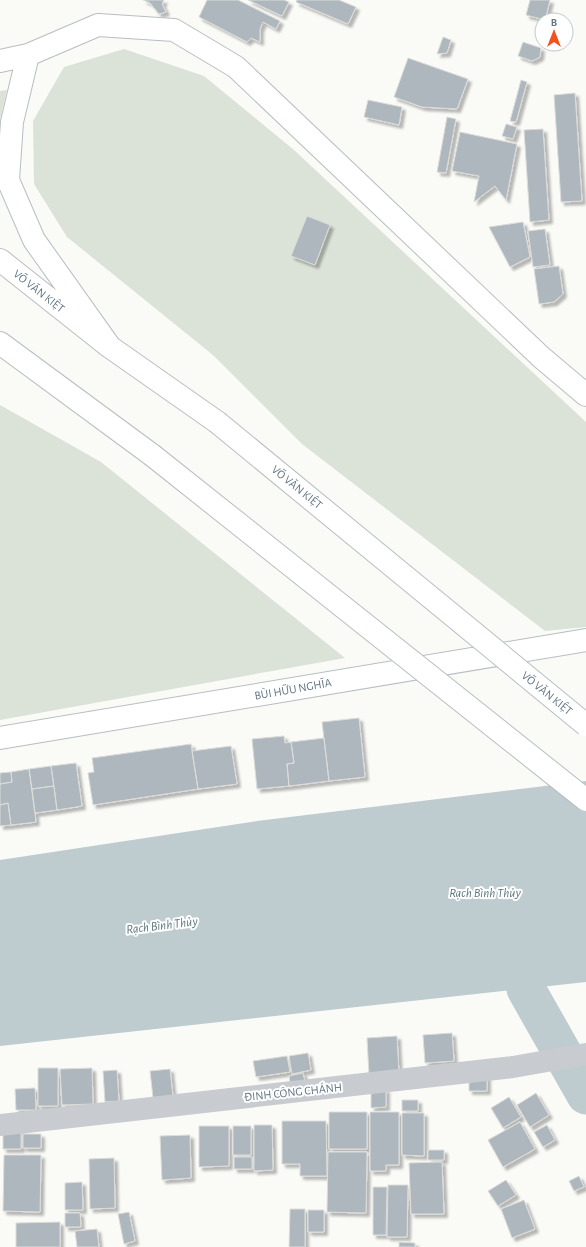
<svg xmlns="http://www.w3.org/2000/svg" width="586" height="1247" font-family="'Alegreya Sans',sans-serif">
	<defs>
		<filter id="shadow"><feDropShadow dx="3.5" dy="3.5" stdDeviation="1" flood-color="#0004"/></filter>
	</defs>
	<rect width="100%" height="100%" fill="#fafaf7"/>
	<!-- green -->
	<path fill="#dbe2d8" d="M 124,49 L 204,76 L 294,150 L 586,422 L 586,627 L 545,631 L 302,444 L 213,355 L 67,237 L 34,184 L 33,121 L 64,67 Z
		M 7,90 L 0,119 L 0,91 Z
		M 0,405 L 101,462 L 345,658 L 0,720 Z"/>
	<!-- water -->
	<path fill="#becbcf" d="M 586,781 L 586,982 L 0,1046 L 0,860 L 257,821 Z"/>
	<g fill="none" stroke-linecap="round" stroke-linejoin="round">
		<!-- river -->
		<path stroke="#becbcf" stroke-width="39" d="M 526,989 L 586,1095"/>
	</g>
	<!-- building -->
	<path fill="#adb7bd" stroke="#dcdcd9" filter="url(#shadow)" d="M 143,0 L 164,0 L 162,4 L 166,12 L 159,14 L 150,3 Z
		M 207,0 L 238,0 L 280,21 L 276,29 L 263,22 L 260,29 L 260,42 L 251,38 L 247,42 L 199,17 Z
		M 248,0 L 284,0 L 289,2 L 282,16 Z
		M 297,0 L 339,0 L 356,7 L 348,24 L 296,2 Z
		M 530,0 L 550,0 L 545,20 L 526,15 Z
		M 443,37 L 451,40 L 447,53 L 437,54 Z
		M 523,42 L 541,48 L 540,57 L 532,61 L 518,56 Z
		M 408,58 L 468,79 L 457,109 L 422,107 L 394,97 Z
		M 521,80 L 527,82 L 516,122 L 510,121 Z
		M 575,93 L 582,201 L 561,202 L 554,95 Z
		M 368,100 L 402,107 L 399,125 L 364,117 Z
		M 447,117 L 456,119 L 446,173 L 437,172 Z
		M 506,124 L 517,127 L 513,139 L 502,136 Z
		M 543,129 L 549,220 L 530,222 L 524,130 Z
		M 460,132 L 517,144 L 506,200 L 495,186 L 474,202 L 479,176 L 452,171 Z
		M 307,216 L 330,225 L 315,265 L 291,256 Z
		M 523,222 L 530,257 L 510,267 L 489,227 Z
		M 545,229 L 550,265 L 533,267 L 528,231 Z
		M 559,266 L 563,294 L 554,302 L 539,304 L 534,269 Z
		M 359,718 L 365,777 L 329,781 L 322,722 Z
		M 284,736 L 285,743 L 291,742 L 294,763 L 287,764 L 289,786 L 257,789 L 252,739 Z
		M 324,738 L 329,781 L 289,786 L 287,764 L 294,763 L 291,742 Z
		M 191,744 L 198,789 L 93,805 L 88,773 L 94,772 L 92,758 Z
		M 231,746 L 237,784 L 198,789 L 192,751 Z
		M 76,763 L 82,806 L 57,810 L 51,766 Z
		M 51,766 L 54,786 L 32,789 L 29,769 Z
		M 29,769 L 36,822 L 11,825 L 8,803 L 0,805 L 0,784 L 12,782 L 11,772 Z
		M 11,772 L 12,782 L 0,784 L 0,773 Z
		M 54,786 L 57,810 L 35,813 L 32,789 Z
		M 8,803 L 11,825 L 0,826 L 0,805 Z
		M 452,1033 L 454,1061 L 425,1063 L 423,1035 Z
		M 397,1036 L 399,1074 L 369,1075 L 367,1038 Z
		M 308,1053 L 311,1070 L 292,1074 L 289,1056 Z
		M 287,1056 L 290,1072 L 256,1077 L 253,1061 Z
		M 38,1068 L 58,1068 L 58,1106 L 38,1106 Z
		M 92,1068 L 93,1104 L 62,1105 L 60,1069 Z
		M 170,1069 L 173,1097 L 153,1098 L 150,1071 Z
		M 117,1070 L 119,1101 L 105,1102 L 103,1071 Z
		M 303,1073 L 306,1086 L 291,1089 L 289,1076 Z
		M 469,1076 L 487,1076 L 487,1091 L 469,1091 Z
		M 35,1088 L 36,1110 L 16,1110 L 15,1089 Z
		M 371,1089 L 386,1089 L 386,1107 L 371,1108 Z
		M 536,1093 L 549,1115 L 530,1127 L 517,1105 Z
		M 509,1097 L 521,1117 L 503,1128 L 491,1108 Z
		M 402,1100 L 418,1100 L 418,1111 L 402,1111 Z
		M 329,1112 L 367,1112 L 367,1149 L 329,1149 Z
		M 370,1112 L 399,1112 L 399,1165 L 386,1165 L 386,1171 L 370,1171 Z
		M 402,1113 L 424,1113 L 424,1156 L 402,1155 Z
		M 282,1121 L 326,1121 L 327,1176 L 300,1176 L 300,1164 L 282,1164 Z
		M 520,1122 L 535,1149 L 503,1167 L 488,1140 Z
		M 254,1125 L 272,1125 L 273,1170 L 254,1171 Z
		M 547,1125 L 555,1140 L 543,1147 L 534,1132 Z
		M 199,1126 L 229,1126 L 229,1166 L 199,1167 Z
		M 233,1126 L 251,1126 L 251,1155 L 233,1155 Z
		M 3,1127 L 21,1127 L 21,1149 L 3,1149 Z
		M 23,1134 L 41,1134 L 41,1148 L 23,1148 Z
		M 190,1135 L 191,1178 L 162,1180 L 160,1136 Z
		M 428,1150 L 444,1150 L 444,1160 L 428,1160 Z
		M 328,1152 L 367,1152 L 366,1213 L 327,1212 Z
		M 4,1155 L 41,1155 L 40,1212 L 3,1211 Z
		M 234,1157 L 252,1157 L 252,1169 L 234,1169 Z
		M 114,1158 L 115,1208 L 90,1209 L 89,1159 Z
		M 442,1162 L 444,1214 L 411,1214 L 409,1163 Z
		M 579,1176 L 584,1187 L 574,1191 L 569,1181 Z
		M 506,1180 L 516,1195 L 498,1206 L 488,1191 Z
		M 82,1182 L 83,1210 L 65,1210 L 65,1183 Z
		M 388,1185 L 408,1185 L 407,1237 L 387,1237 Z
		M 373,1187 L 387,1187 L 386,1235 L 373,1235 Z
		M 524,1200 L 535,1229 L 512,1238 L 501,1209 Z
		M 290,1209 L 305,1209 L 305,1247 L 289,1247 Z
		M 308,1210 L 324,1210 L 324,1232 L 308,1232 Z
		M 129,1212 L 135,1241 L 124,1244 L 118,1214 Z
		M 65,1213 L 80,1213 L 81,1227 L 65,1227 Z
		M 60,1222 L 60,1247 L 16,1247 L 16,1223 Z
		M 97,1229 L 99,1247 L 77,1247 L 75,1231 Z
		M 399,1242 L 415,1243 L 415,1247 L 399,1247 Z"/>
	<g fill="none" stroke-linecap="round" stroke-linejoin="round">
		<!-- secondary casing -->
		<g stroke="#b7bec3" stroke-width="24">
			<path id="secondary" d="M 28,55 L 12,122 L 8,180 L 34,240 L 110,347
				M 0,61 L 28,55 L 98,25 L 174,30 L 236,67 L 541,357 L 586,395
				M 0,260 L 110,347 L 217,422
				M 0,343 L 152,455
				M 0,738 L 586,640"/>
		</g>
		<!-- tertiary -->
		<path stroke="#c8ccd0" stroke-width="22" d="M 0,1125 L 513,1067 L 586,1054"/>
		<!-- secondary -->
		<use href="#secondary" stroke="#fff" stroke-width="22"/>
		<!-- secondary-bridge casing -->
		<g stroke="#b7bec3" stroke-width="24" stroke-linecap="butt">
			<path id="secondary-bridge" d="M 217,422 L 586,725
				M 152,455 L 586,800"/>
		</g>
		<!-- secondary-bridge -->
		<use href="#secondary-bridge" stroke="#fff" stroke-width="22"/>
	</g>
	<g text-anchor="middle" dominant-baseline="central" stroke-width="4" stroke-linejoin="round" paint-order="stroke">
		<!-- street labels -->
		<g font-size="12" fill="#627685" stroke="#fff">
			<text transform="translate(39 291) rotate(38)">VÕ VĂN KIỆT</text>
			<text transform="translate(297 487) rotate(39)">VÕ VĂN KIỆT</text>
			<text transform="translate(293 689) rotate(-10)">BÙI HỮU NGHĨA</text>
			<text transform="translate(547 693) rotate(39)">VÕ VĂN KIỆT</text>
			<text transform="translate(293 1092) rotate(-6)">ĐINH CÔNG CHÁNH</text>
		</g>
		<!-- water labels -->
		<g font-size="13" font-style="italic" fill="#5d767e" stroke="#fff">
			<text x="485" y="893">Rạch Bình Thủy</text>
			<text transform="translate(162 926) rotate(-7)">Rạch Bình Thủy</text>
		</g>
	</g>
	<!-- north arrow -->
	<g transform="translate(554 32)"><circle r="19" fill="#ffffff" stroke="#c0c8ce"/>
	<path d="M0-3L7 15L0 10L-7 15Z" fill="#f44f1d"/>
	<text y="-6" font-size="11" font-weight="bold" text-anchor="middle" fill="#627685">B</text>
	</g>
</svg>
